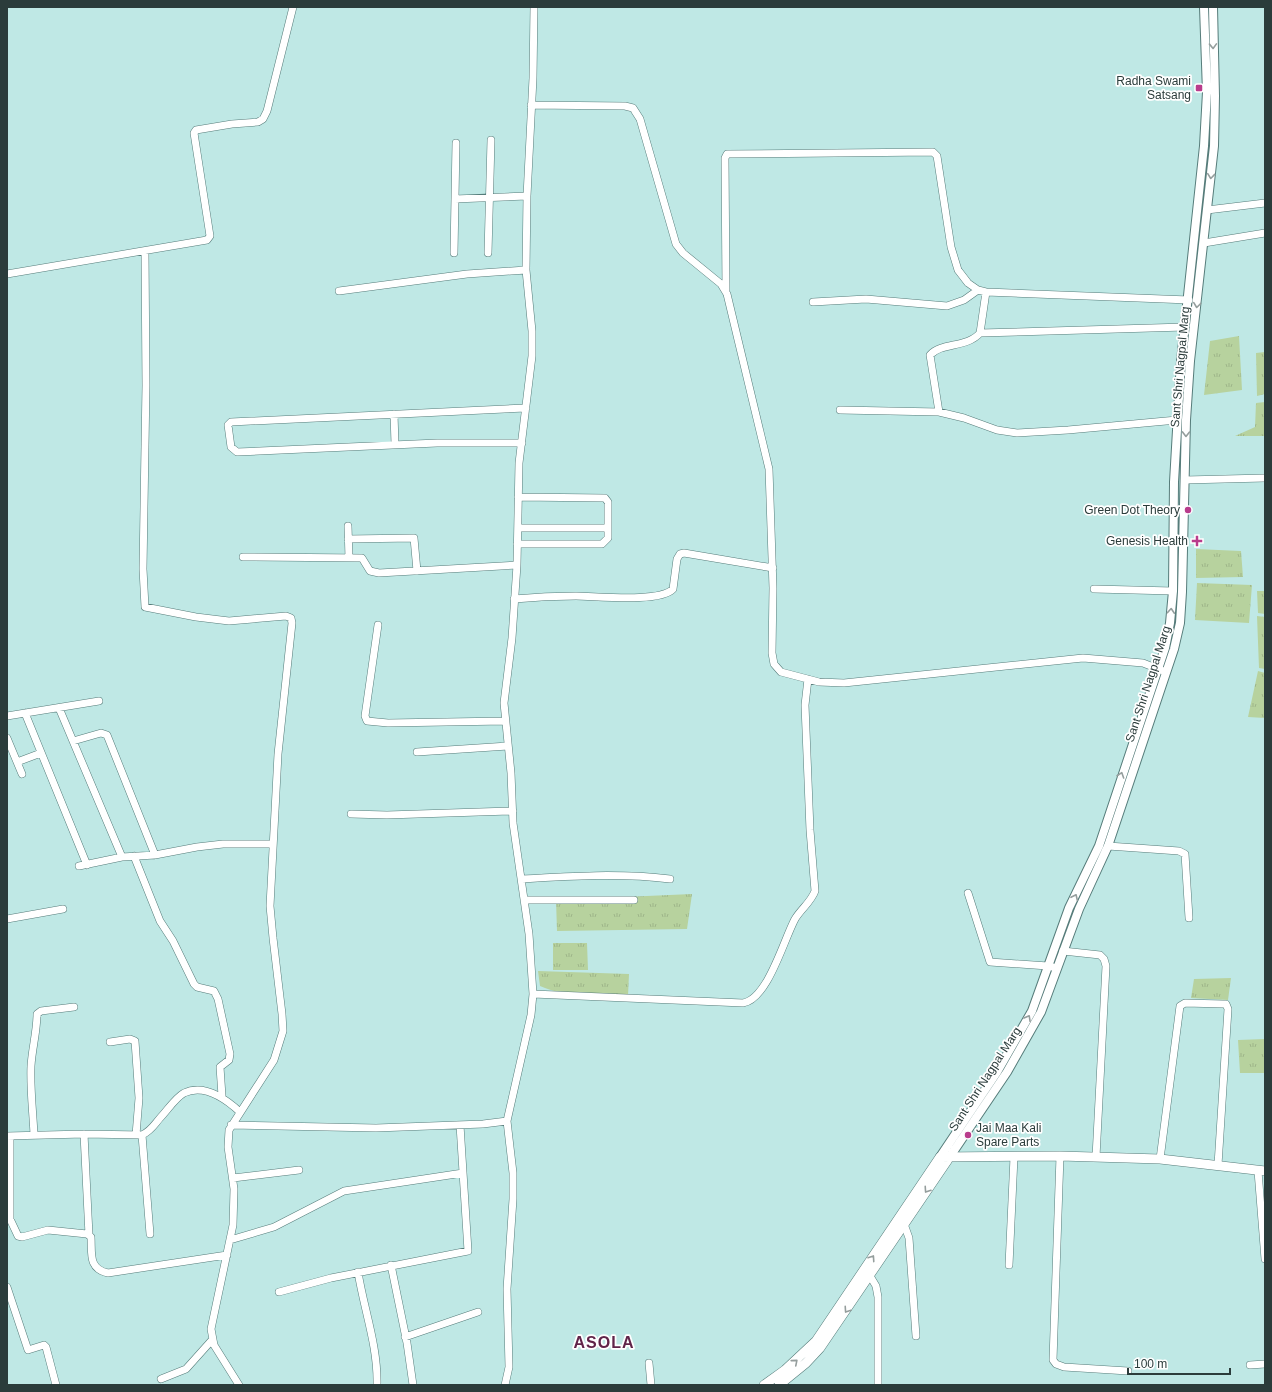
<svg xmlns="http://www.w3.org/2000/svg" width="1272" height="1392" font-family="Arial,sans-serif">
	<defs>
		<pattern id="grass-tufts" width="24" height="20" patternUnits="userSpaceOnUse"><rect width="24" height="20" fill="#b7d29e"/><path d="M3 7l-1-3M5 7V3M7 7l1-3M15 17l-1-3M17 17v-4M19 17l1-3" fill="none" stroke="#9eb589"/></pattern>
	</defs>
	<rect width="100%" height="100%" fill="#bfe8e5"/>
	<!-- grass -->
	<path fill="url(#grass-tufts)" d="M 1239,336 L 1242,390 L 1204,395 L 1210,341 Z
		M 1265,352 L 1265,394 L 1257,396 L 1256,353 Z
		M 1265,402 L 1265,436 L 1235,436 L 1255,427 L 1256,403 Z
		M 1196,549 L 1241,551 L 1243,577 L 1196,578 Z
		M 1197,583 L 1252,585 L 1249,623 L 1195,620 Z
		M 1257,591 L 1265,591 L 1265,614 L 1258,613 Z
		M 1257,616 L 1265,617 L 1265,669 L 1259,668 Z
		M 1258,671 L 1265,673 L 1265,718 L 1248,717 Z
		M 692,894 L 687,929 L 557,931 L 556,900 Z
		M 553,943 L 587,943 L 588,970 L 553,970 Z
		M 538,971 L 629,974 L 628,996 C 599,995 566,998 540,986 Z
		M 1231,978 L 1228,1000 L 1191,998 L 1194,979 Z
		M 1265,1039 L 1265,1073 L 1240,1073 L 1238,1040 Z"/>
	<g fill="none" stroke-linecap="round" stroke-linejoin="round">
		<!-- minor casing -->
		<g stroke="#567c7a" stroke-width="8">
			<path id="minor" d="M 534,7 L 533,78 L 527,196 L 526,270 L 532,331 L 532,356 L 519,463 L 517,565 L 512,638 L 504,703 L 511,773 L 513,823 L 529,934 L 533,994 L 743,1003 C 768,999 784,939 795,919 C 801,909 811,902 815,891 L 810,830 L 805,705 L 808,679
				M 531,105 L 625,106 L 633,108 L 640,119 L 676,244 L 683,253 L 721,284 L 727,294 L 769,469 L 773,588 L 772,653 L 774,664 L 781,672 L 819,682 L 844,683 L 1083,658 L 1143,663 L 1166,672
				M 455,199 L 527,196
				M 1207,210 L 1265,203
				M 1204,243 L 1265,233
				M 145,251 L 146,385 L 143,569 L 145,607 L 196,617 L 229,621 L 286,616 L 291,618 L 292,623 L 278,754 L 270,906 L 273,938 L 282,1014 L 283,1031 L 274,1060 L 229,1130 L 228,1147 L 234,1189 L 233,1225 L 211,1329 L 214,1345 L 239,1385
				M 454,253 L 456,143
				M 488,253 L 491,140
				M 7,274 L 207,240 L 210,236 L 194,133 L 196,130 L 232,124 L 258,122 L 263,119 L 267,111 L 293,7
				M 726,290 L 725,158 L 727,154 L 933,152 L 937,156 L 951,247 L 958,270 L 968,283 L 978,290 L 986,292 L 1189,300
				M 339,291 L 467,274 L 526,270
				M 813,302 L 866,299 L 947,306 L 964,300 L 978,290
				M 980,333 L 1185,327
				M 840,410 L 939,412 L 964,418 L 997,430 L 1017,433 L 1068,430 L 1177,420
				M 939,412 L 930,355 C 942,342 967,348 980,333 L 986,292
				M 394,414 L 395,444
				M 522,443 L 437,443 L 237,452 L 231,447 L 228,425 L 231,422 L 526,408
				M 1185,480 L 1265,478
				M 348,526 L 349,558
				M 518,528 L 608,528
				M 348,539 L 414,538 L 417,571
				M 517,544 L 602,544 L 608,538 L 608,502 L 605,498 L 518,497
				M 243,557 L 362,558 L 370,571 L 379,573 L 517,565
				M 1094,589 L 1173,591
				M 514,599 C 535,597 556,596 576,596 C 596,596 660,603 673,589 L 677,559 L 680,554 L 684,553 L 773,568
				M 378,625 L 365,716 L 367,721 L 388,723 L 505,721
				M 59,708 L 122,857
				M 25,713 L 87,865
				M 7,716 L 99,701
				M 7,738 L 22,774
				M 73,741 L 101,733 L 107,735 L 155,855
				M 417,752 L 508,746
				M 17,762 L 41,753
				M 351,814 L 387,815 L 513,811
				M 1108,846 L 1179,851 L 1185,854 L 1189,918
				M 134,856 L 160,921 L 173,941 L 194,984 L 197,987 L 214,991 L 218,999 L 230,1054 L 229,1060 L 220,1067 L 222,1096
				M 79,866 L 122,857 L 155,855 L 197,847 L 223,844 L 272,844
				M 522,879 C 571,876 621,873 670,879
				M 968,893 L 990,962 L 1048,966 L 1057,968
				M 525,900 L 634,900
				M 7,919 L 63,909
				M 1063,951 L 1100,955 L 1104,959 L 1106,966 L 1096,1157
				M 110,1042 L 130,1039 L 135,1041 L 139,1098 L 136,1135
				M 231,1125 L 376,1128 L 483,1124 L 507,1121
				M 84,1134 L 89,1235
				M 34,1135 C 33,1112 30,1089 31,1066 C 32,1049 37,1031 37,1014 L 41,1011 L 74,1007
				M 142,1135 L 150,1234
				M 7,1136 L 84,1134 L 142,1135 C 151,1131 154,1125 160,1118 C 167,1111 175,1098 184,1093 C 205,1083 226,1099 240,1112
				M 10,1136 L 10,1219 L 18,1236 L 22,1237 L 48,1230 L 87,1234 L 91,1237 C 92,1253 88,1269 108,1273 L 227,1255
				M 1060,1156 L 1053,1360 L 1056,1364 L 1064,1367 L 1128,1371
				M 1160,1159 L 1180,1006 L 1185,1003 L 1223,1004 L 1226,1004 L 1228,1009 L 1218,1165
				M 1258,1171 L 1265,1259
				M 233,1178 L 299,1170
				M 904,1224 L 909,1238 L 916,1336
				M 230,1240 L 274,1227 L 344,1191 L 463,1173
				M 391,1265 L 407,1343 L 413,1385
				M 1009,1265 L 1014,1157
				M 358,1272 C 364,1310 378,1346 377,1385
				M 870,1276 L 876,1286 L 878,1297 L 878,1385
				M 7,1287 L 28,1350 L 44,1345 L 46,1347 L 56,1385
				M 279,1292 L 331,1278 L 468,1251 L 460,1125
				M 405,1337 L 478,1312
				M 649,1363 L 651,1385
				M 1250,1365 L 1265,1364
				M 161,1379 L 186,1369 L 212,1340
				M 505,1385 L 509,1367 L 507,1289 L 513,1199 L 513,1173 L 507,1121 L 531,1015 L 533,994"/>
		</g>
		<!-- tertiary casing -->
		<g stroke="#567c7a" stroke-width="10">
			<path id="tertiary" d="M 940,1157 L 997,1072 L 1032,1011 L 1069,908 L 1099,846 L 1165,648 L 1170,623 L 1173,591 L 1174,482 L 1181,361 L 1204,146 L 1207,92 L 1204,7
				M 949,1158 L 1007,1072 L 1041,1012 L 1079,909 L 1108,846 L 1174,649 L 1180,623 L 1182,592 L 1186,420 L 1190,361 L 1214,146 L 1215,96 L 1213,7"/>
		</g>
		<!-- secondary casing -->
		<g stroke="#567c7a" stroke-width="10">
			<path id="secondary" d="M 764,1385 L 785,1370 L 816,1341 L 940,1157 L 1060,1156 L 1160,1159 L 1265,1171
				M 779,1385 L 806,1363 L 820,1348 L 949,1158"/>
		</g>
		<!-- minor -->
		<use href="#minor" stroke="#fff" stroke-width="7"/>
		<!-- tertiary -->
		<use href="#tertiary" stroke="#fff" stroke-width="8"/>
		<!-- secondary -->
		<use href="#secondary" stroke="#fff" stroke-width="9"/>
	</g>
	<!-- one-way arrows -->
	<defs><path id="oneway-chevron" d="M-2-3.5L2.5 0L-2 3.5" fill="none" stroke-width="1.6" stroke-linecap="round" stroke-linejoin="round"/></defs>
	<g stroke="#959e9d">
		<use href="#oneway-chevron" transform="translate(1213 46) rotate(88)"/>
		<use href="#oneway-chevron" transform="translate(1211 176) rotate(96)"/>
		<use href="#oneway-chevron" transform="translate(1197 305) rotate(97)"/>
		<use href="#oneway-chevron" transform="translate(1186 434) rotate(91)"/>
		<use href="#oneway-chevron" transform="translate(1171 611) rotate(-86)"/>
		<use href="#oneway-chevron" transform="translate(1121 775) rotate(-71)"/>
		<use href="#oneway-chevron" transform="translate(1075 897) rotate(-65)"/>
		<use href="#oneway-chevron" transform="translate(1028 1018) rotate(-61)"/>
		<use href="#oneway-chevron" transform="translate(927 1190) rotate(124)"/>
		<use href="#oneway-chevron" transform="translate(872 1258) rotate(-56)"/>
		<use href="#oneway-chevron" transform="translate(847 1310) rotate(124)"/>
		<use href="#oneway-chevron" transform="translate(795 1362) rotate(-41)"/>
	</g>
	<!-- markers -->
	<g fill="#b93c8c" stroke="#fff" stroke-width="1.5">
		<rect x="1195" y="84" width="8" height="8" rx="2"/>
		<circle cx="1188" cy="510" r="4"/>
		<path d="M1195 535h4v4h4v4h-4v4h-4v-4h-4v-4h4z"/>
		<circle cx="968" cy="1135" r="4"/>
	</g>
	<g text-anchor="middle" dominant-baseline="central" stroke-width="3.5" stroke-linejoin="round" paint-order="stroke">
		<!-- poi labels -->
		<g font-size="12" fill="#2b3c3b" stroke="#fff" text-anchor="end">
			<text x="1191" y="81">Radha Swami<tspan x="1191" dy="14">Satsang</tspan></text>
			<text x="1180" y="510">Green Dot Theory</text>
			<text x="1188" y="541">Genesis Health</text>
			<text x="976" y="1128" text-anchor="start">Jai Maa Kali<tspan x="976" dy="14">Spare Parts</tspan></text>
		</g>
		<!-- street labels -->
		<g font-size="12" fill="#2b3c3b" stroke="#fff">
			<text transform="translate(1180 367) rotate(-85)">Sant Shri Nagpal Marg</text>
			<text transform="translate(1148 684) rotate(-72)">Sant Shri Nagpal Marg</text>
			<text transform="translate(985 1079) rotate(-57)">Sant Shri Nagpal Marg</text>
		</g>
		<!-- district labels -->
		<g font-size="16" font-weight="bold" letter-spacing="1" fill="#602449" stroke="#fff">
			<text x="604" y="1342">ASOLA</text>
		</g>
	</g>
	<!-- border -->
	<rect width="1272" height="1392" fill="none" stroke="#2b3c3b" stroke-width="16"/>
	<!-- scale -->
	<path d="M1128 1368v6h102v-6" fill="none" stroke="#2b3c3b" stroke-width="2"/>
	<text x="1134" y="1368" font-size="12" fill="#2b3c3b" stroke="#ffffff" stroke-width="3" paint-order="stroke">100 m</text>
</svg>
